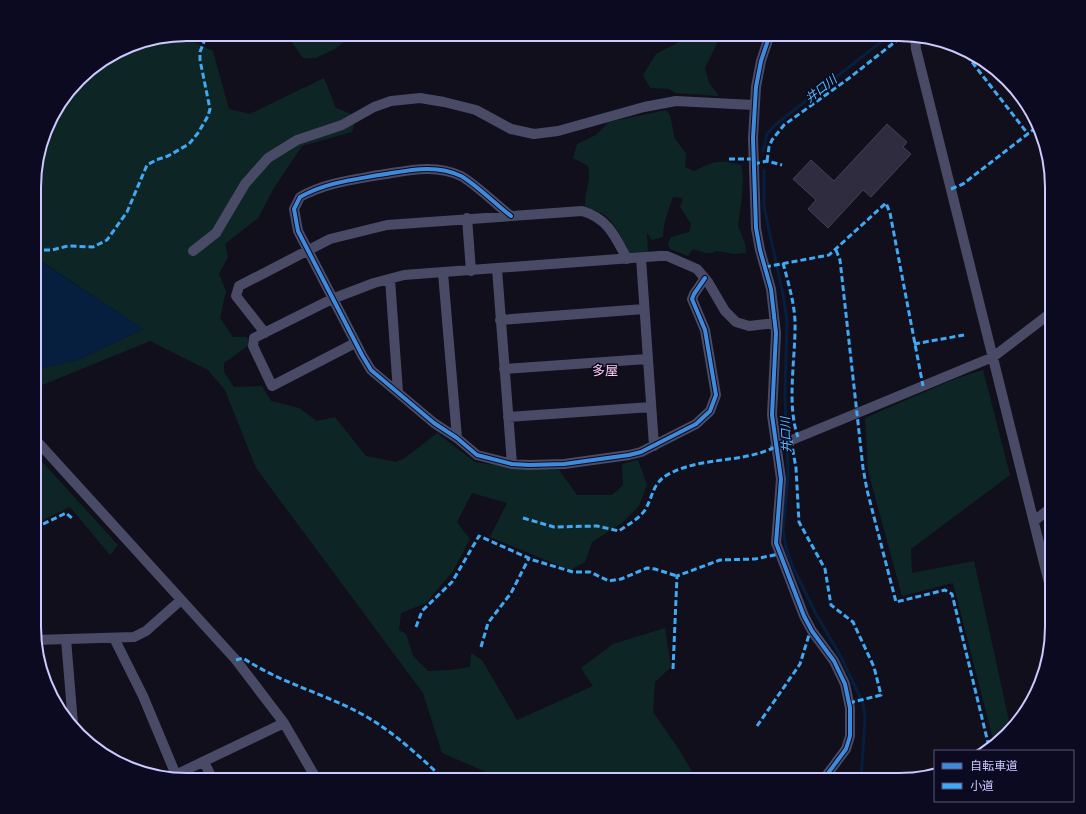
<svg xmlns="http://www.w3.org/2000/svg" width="1086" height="814" font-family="'Roboto Condensed','Noto Sans JP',sans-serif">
	<rect width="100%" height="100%" fill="#100f1b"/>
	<!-- green -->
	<path fill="#0d2625" d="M 296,34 L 354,34 L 335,49 L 315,58 L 303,58 L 291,41 Z
		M 694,34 L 726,34 L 719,39 L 705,68 L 709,83 L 719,96 L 675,93 L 669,89 L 650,88 L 643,75 L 656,54 Z
		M 179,35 L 213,51 L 229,109 L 250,114 L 324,78 L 336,108 L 357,116 L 352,132 L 302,146 L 274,188 L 258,218 L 225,244 L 228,257 L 219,274 L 226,291 L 220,318 L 233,337 L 247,337 L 249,345 L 224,363 L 224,372 L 234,387 L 262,386 L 271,401 L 299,408 L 317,421 L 335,417 L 366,456 L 396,462 L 405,458 L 437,433 L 475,462 L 515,468 L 559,470 L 577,495 L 612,495 L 623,485 L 622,464 L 638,460 L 647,485 L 639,506 L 622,523 L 592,542 L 585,562 L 570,570 L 490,537 L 507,503 L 472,493 L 457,522 L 470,539 L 453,571 L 426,603 L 401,613 L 399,630 L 406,634 L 413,656 L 428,671 L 451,670 L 470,667 L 471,653 L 482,660 L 517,720 L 593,686 L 581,668 L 613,644 L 665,628 L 671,667 L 655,682 L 653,712 L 680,751 L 697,780 L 505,780 L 442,753 L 423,693 L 256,468 L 225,390 L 208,370 L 150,341 L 35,388 L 35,370 L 78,360 L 143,329 L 41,261 L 35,261 L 35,167 L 54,111 L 86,72 L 128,48 L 135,50 L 138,42 Z
		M 666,110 L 670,115 L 675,139 L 686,153 L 685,167 L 694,171 C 713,161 721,159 741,165 L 743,177 L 742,196 L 738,226 L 745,243 L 746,253 L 734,254 L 717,251 L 712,253 L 706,253 L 693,249 L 688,256 L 670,249 L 668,244 L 671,237 L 689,232 L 691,224 L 680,207 L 683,198 L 673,197 C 668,211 663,224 663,237 L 652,240 L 647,233 L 648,254 L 633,255 L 629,253 C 618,232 612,211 585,208 C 584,193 592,180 588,166 L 573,158 L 577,144 L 596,135 L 609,122 Z
		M 983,370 L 1010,475 L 911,549 L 912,573 L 974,561 L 1011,730 L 994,743 L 953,583 L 902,596 L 868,471 L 865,418 L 952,380 Z
		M 35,454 L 118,545 L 110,555 L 70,507 L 35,524 Z"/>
	<!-- water -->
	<path fill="#071f3f" d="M 35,261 L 40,261 L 143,329 L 78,360 L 35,370 Z"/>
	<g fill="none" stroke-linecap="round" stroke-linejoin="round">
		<!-- stream -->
		<path stroke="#071f3f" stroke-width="3" d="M 763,151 L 767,134 L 775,125 L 891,34
			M 764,170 L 764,207 L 783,294 L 787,321 L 785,394 L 786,439
			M 787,445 L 788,476 L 783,530 L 786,547 L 791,563 L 816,614 L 841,657 L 863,703 L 865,718 L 861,780"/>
	</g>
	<!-- building -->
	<path fill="#2e2c3e" stroke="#42405a" d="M 887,124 L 907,142 L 903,147 L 911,154 L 871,197 L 863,190 L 828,228 L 808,209 L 816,200 L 793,179 L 811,160 L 834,181 Z"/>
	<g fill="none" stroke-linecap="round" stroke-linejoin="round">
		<!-- minor -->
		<path stroke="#494a65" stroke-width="10" d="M 770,34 L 761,61 L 756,87 L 753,138 L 756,228 L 760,250 L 771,289 L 776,333 L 772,415 L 781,479 L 776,543 L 804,616 L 812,631 L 834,661 L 845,684 L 850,708 L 850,736 L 846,749 L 823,780
			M 915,36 L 916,49 L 1052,595
			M 511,216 C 495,204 477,185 461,176 C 435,163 406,171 379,175 C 351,180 325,183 300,197 L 294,209 L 298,231 L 362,355 L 371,370 L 434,423 L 457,438 L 477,455 L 512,464 L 529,465 L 564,464 L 629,455 L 641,452 L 696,424 L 710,411 L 716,395 L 705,330 L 692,299 L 694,294 L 705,278
			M 467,218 L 471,271
			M 193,251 L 216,233 L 245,184 L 268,158 L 297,140 L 342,125 L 374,107 L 391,101 L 420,98 L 444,102 L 476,110 L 511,129 L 534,134 L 558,131 L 644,107 L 676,101 L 753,105
			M 641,258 L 654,446
			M 497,269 L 512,464
			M 443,273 L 457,438
			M 390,279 L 398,392
			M 500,320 L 644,309
			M 265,333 L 236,296 L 239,286 L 330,239 L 387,225 L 582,211 C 608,218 616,238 627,259
			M 355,343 L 272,386 L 253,346 L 254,338 L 332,299 L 374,283 L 404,275 L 659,256 L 667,256 L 697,269 L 708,282 L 725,311 L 736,322 L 749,326 L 775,323
			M 504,369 L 647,359
			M 508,417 L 651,407
			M 35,439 L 236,660 L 284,723 L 317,780
			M 775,447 L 993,357 L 1052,312
			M 1034,521 L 1052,507
			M 114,638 L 143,696 L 176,775
			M 66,639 L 73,724
			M 35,640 L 134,637 L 146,631 L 181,600
			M 204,762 L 213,780
			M 169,778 L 284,723"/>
		<!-- quiet -->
		<path stroke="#3fa9f5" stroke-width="3" stroke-dasharray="6 3" stroke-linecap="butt" d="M 961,48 L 1028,134
			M 729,159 L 753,159
			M 767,161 L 769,147 L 772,140 L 784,125 L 848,79 L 905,34
			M 754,164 L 767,161 L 782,165
			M 951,189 L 963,184 L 1038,126
			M 35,250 L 52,250 L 68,246 L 93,247 L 107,240 L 127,212 L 147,165 L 156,160 L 168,156 L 189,144 L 198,133 L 208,116 L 210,109 L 200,60 L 200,52 L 207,34
			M 836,250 L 840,260 L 863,468 L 867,490 L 896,602 L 945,590 L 952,594 L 989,747
			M 783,263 C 788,282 794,301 795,321 C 796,356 786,404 798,437
			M 765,267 L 829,255 L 886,203 L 890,213 L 923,386
			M 914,344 L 964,335
			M 791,440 L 796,468 L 799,522 L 825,569 L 831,605 L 853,622 L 874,667 L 881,695 L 849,703
			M 523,518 L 554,527 L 597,526 L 619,531 C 627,525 639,519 645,510 C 653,497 652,484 667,475 C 700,456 741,464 775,447
			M 35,528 L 66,513 L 73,519
			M 416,627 L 422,611 L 452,582 L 479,536 L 533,560 L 573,572 L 590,572 L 609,581 L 621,579 L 647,568 L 655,569 L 677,576
			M 481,647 L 488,623 L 511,593 L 529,558
			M 236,660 L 243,658 C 282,684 327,694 367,717 C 395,733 421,758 445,780
			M 673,669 L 677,576 L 720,560 L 755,559 L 779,554
			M 757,726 L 800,664 L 809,635 L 812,631"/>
		<!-- cycleway casing -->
		<g stroke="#0c0a20" stroke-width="6">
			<path id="cycleway" d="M 770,34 L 761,61 L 756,87 L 753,138 L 756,228 L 760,250 L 771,289 L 776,333 L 772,415 L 781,479 L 776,543 L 804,616 L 812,631 L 834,661 L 845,684 L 850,708 L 850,736 L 846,749 L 823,780
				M 511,216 C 495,204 477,185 461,176 C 435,163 406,171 379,175 C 351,180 325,183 300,197 L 294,209 L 298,231 L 362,355 L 371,370 L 434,423 L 457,438 L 477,455 L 512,464 L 529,465 L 564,464 L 629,455 L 641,452 L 696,424 L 710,411 L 716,395 L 705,330 L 692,299 L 694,294 L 705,278"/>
		</g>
		<!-- cycleway -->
		<use href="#cycleway" stroke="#408adc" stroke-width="4"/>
	</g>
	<g text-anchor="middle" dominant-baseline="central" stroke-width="3" stroke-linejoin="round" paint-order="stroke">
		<!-- water labels -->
		<g font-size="12" font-style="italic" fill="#57beff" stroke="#0c0a20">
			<text transform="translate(821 89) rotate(-38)">井口川</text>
			<text transform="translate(786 435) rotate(-92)">井口川</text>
		</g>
		<!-- quarter labels -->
		<g font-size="13" fill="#ffcbf0" stroke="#0c0a20">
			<text x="605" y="370">多屋</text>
		</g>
	</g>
	<!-- crop -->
	<path d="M0 0H1086V814H0ZM187 41H899A146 146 0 0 1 1045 187V627A146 146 0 0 1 899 773H187A146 146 0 0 1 41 627V187A146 146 0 0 1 187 41Z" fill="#0c0a20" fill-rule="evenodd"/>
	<path fill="none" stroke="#cbc9ff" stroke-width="2" d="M187 41H899A146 146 0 0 1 1045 187V627A146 146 0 0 1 899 773H187A146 146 0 0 1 41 627V187A146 146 0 0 1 187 41Z"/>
	<!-- legend -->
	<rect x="934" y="750" width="140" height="52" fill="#0c0a20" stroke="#585679"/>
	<rect x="942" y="763" width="20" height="6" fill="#408adc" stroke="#585679"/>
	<text x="970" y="770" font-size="12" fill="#cbc9ff">自転車道</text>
	<rect x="942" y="783" width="20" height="6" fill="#3fa9f5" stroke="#585679"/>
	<text x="970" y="790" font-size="12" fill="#cbc9ff">小道</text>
</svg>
